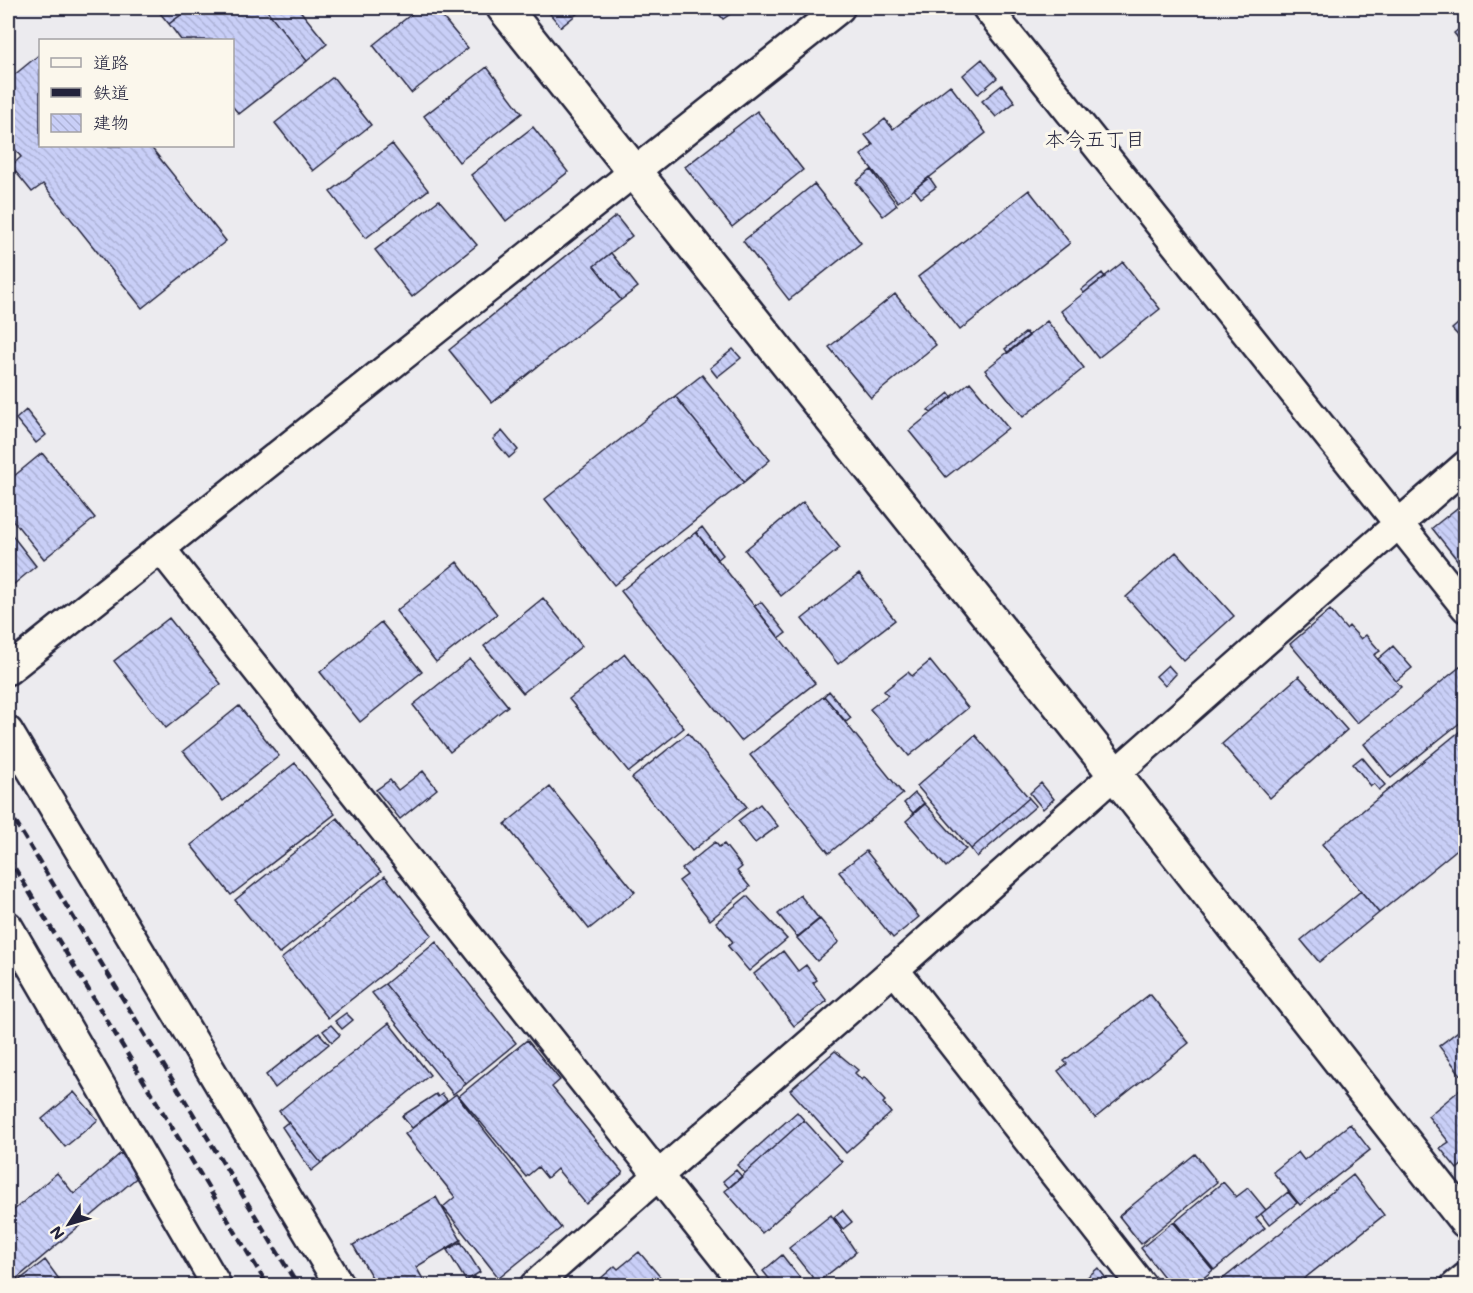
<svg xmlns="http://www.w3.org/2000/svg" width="1473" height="1293" font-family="Mali,'Klee One',sans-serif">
	<defs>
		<pattern id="building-back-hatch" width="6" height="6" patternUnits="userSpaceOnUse" patternTransform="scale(1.5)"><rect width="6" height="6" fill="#c9cff7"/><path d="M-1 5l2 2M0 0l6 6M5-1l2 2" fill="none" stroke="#acb1d5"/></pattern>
	</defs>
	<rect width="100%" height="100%" fill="#ecebef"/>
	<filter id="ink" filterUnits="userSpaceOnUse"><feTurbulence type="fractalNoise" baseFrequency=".0167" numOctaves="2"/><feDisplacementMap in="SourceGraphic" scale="12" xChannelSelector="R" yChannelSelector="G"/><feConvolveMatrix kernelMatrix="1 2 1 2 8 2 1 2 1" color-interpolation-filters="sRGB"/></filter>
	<g filter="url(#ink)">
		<!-- building -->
		<path fill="url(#building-back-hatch)" stroke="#22223b" stroke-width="1.5" d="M 166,8 L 190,8 L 169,24 L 160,13 Z
			M 190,8 L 265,8 L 307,61 L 239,114 L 232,106 L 232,40 L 181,40 L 169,24 Z
			M 265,8 L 298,8 L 327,44 L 307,61 Z
			M 419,8 L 435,8 L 468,48 L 411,93 L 373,45 Z
			M 545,8 L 584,8 L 561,27 Z
			M 714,8 L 739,8 L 723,19 Z
			M 1466,23 L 1466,48 L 1454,33 Z
			M 40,54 L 40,146 L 150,146 L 226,241 L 142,308 L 43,184 L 32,192 L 11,166 L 21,157 L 8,140 L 8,80 Z
			M 982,59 L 997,78 L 978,94 L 963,75 Z
			M 487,67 L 522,113 L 459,162 L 424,116 Z
			M 333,77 L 371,125 L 313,171 L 275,123 Z
			M 950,85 L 986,133 L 898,202 L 861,155 L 873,145 L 865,135 L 885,119 L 893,129 Z
			M 1002,85 L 1015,102 L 996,117 L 982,101 Z
			M 757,111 L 803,170 L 732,227 L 685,167 Z
			M 533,127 L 568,172 L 506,221 L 471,175 Z
			M 392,144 L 428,190 L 366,238 L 330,192 Z
			M 871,170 L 897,205 L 883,216 L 856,182 Z
			M 929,177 L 936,187 L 921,198 L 914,189 Z
			M 814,184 L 861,243 L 789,300 L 743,241 Z
			M 1029,190 L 1070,243 L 960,330 L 918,277 Z
			M 439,200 L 477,245 L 412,297 L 375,250 Z
			M 616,216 L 632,236 L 594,266 L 621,300 L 492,403 L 449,350 Z
			M 611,253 L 638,287 L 621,300 L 594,266 Z
			M 1123,262 L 1160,309 L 1098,358 L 1061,311 Z
			M 1102,273 L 1105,277 L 1084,293 L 1081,290 Z
			M 895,294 L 936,345 L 871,398 L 829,347 Z
			M 1466,317 L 1466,344 L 1452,329 Z
			M 1047,321 L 1084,368 L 1023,417 L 985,370 Z
			M 1026,332 L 1029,336 L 1008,353 L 1005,349 Z
			M 733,349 L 741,358 L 717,377 L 710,368 Z
			M 702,375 L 770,460 L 744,482 L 675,396 Z
			M 970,382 L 1008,428 L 946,477 L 909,431 Z
			M 949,393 L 952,397 L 931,413 L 928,410 Z
			M 675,396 L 744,482 L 614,585 L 545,499 Z
			M 26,410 L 46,435 L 36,443 L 16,419 Z
			M 502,431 L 518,450 L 509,458 L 493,439 Z
			M 42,453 L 95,518 L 44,559 L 8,514 L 8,481 Z
			M 1466,501 L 1466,571 L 1432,528 Z
			M 803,502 L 840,548 L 781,596 L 745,550 Z
			M 702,527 L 723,555 L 717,560 L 696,532 Z
			M 8,530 L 36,566 L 8,589 Z
			M 696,532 L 815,683 L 741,741 L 621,591 Z
			M 1176,552 L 1234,616 L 1184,661 L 1126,597 Z
			M 457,562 L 497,614 L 436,662 L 396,611 Z
			M 859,574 L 895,620 L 838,664 L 802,619 Z
			M 543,598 L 582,646 L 523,693 L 484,646 Z
			M 761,602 L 786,633 L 779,638 L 754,606 Z
			M 1330,610 L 1346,629 L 1349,626 L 1361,639 L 1366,635 L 1380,651 L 1374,655 L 1401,687 L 1357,723 L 1290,644 Z
			M 169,618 L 221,684 L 166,728 L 114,661 Z
			M 381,622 L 422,672 L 360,722 L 320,672 Z
			M 1393,646 L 1412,668 L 1396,681 L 1378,659 Z
			M 625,654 L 684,728 L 629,772 L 569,699 Z
			M 470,659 L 508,706 L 450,752 L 413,705 Z
			M 930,661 L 968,708 L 909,756 L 870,709 L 888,695 L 884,691 L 908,672 L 912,676 Z
			M 1466,662 L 1466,718 L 1391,778 L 1364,744 Z
			M 1168,665 L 1176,674 L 1165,686 L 1156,676 Z
			M 1299,676 L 1347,730 L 1270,798 L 1222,744 Z
			M 829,691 L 851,718 L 846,722 L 824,696 Z
			M 824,696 L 903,794 L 829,853 L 750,755 Z
			M 239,706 L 279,756 L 223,801 L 183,751 Z
			M 1465,727 L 1466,842 L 1379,913 L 1322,844 Z
			M 688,733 L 747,807 L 692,851 L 632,778 Z
			M 975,735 L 1029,798 L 971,849 L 917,786 Z
			M 1362,757 L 1385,785 L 1379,790 L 1374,784 L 1371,786 L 1353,764 Z
			M 295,763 L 335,814 L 231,895 L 191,845 Z
			M 423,771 L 437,789 L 400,819 L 376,790 L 390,780 L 398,790 Z
			M 1041,783 L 1054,799 L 1043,809 L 1030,793 Z
			M 550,787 L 635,892 L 589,929 L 505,824 Z
			M 915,793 L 924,803 L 913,813 L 904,803 Z
			M 1029,798 L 1036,806 L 977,857 L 971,849 Z
			M 760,804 L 778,826 L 755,843 L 738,821 Z
			M 925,804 L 966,849 L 946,867 L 906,821 Z
			M 337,818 L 381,872 L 279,954 L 235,900 Z
			M 715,842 L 719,847 L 724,844 L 742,867 L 737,871 L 750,887 L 710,920 L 679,881 L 687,875 L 682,869 Z
			M 866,851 L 919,917 L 893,938 L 839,872 Z
			M 385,876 L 432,935 L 328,1018 L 281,959 Z
			M 1361,891 L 1379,913 L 1319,962 L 1301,940 Z
			M 800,895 L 819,919 L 797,937 L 778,914 Z
			M 747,896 L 787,939 L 749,971 L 728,946 L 733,942 L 716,922 Z
			M 820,919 L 839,942 L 817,961 L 797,938 Z
			M 436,942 L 516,1043 L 466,1084 L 385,984 Z
			M 783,951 L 798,971 L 806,965 L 817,980 L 813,983 L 827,1001 L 794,1026 L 754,974 Z
			M 385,984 L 466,1084 L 453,1094 L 372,993 Z
			M 1150,994 L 1189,1043 L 1095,1118 L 1058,1071 L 1067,1064 L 1064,1061 Z
			M 346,1013 L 353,1020 L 342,1029 L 335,1021 Z
			M 389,1023 L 430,1075 L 321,1163 L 279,1111 Z
			M 331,1025 L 340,1035 L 332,1042 L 323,1031 Z
			M 1466,1025 L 1466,1078 L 1464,1079 L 1439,1046 Z
			M 319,1033 L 329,1044 L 275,1088 L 266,1075 Z
			M 527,1040 L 560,1080 L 552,1087 L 623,1173 L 586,1204 L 557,1169 L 547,1178 L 538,1167 L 526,1177 L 459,1096 Z
			M 835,1051 L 858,1070 L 855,1073 L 862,1080 L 864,1077 L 885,1101 L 883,1103 L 891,1113 L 846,1153 L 790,1090 Z
			M 1466,1085 L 1466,1161 L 1457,1169 L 1440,1148 L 1449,1142 L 1428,1116 Z
			M 74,1092 L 98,1120 L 65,1147 L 42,1119 Z
			M 436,1094 L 438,1097 L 442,1094 L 447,1100 L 412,1128 L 402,1116 Z
			M 456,1094 L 561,1228 L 499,1278 L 443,1207 L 455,1197 L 405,1134 Z
			M 797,1112 L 804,1120 L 745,1173 L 737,1165 Z
			M 804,1120 L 842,1162 L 762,1233 L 725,1191 Z
			M 288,1122 L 321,1163 L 311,1171 L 282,1127 Z
			M 1350,1124 L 1370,1150 L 1300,1205 L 1273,1172 L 1298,1152 L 1304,1160 Z
			M 121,1153 L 140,1175 L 15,1280 L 8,1272 L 8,1215 L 57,1173 L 74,1194 Z
			M 1195,1154 L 1217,1182 L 1141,1244 L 1119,1216 Z
			M 736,1170 L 742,1177 L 729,1188 L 723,1181 Z
			M 1353,1175 L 1384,1215 L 1295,1286 L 1214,1286 Z
			M 1223,1182 L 1236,1197 L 1248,1188 L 1266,1210 L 1256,1218 L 1265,1228 L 1214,1270 L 1175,1222 Z
			M 1288,1192 L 1297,1203 L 1269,1225 L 1261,1214 Z
			M 436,1197 L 461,1240 L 416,1267 L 427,1286 L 377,1286 L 353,1245 Z
			M 842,1210 L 852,1222 L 843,1229 L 834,1217 Z
			M 831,1215 L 856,1252 L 817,1283 L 789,1248 Z
			M 1173,1222 L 1213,1270 L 1194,1286 L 1171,1286 L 1141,1248 Z
			M 461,1242 L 480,1272 L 466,1281 L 447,1250 Z
			M 639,1252 L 668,1286 L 592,1286 L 615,1266 L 618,1269 Z
			M 782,1255 L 800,1278 L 790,1286 L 775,1286 L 763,1271 Z
			M 45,1260 L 64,1286 L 12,1286 Z
			M 1098,1268 L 1109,1282 L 1104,1286 L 1077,1286 Z
			M 475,1277 L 482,1286 L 466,1286 Z"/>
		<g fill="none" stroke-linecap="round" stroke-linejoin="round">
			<!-- street casing -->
			<g stroke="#22223b" stroke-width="33">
				<path id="street" d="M 987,8 L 1466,608
					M 161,549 L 746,1286
					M 8,670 L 840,8
					M 8,731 L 340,1286
					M 8,926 L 217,1286
					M 894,969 L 1142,1286
					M 534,1286 C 653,1178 775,1075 895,969 C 1085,801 1274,632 1466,465
					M 1455,1286 L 1466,1277"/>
			</g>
			<!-- secondary casing -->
			<g stroke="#22223b" stroke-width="38">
				<path id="secondary" d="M 504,8 L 1114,773 L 1466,1221"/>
			</g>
			<!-- street -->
			<use href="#street" stroke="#fbf7ec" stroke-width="28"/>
			<!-- secondary -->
			<use href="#secondary" stroke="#fbf7ec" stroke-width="33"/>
			<!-- rail -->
			<path stroke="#22223b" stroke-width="4.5" stroke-dasharray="9 4.5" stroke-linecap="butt" d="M 8,810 L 298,1286
				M 8,857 L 268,1286"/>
		</g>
	</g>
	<g text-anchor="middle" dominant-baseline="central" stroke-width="6" stroke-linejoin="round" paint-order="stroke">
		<!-- neighbourhood labels -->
		<g font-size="20" fill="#22223b" stroke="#fbf7ec">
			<text x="1095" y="138">本今五丁目</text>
		</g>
	</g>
	<!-- margin -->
	<rect width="1473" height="1293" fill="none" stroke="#fbf7ec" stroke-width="30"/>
	<rect x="15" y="15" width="1443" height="1263" fill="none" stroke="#22223b" stroke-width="2" filter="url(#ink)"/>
	<!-- legend -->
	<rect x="39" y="39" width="195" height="108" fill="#fbf7ec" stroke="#a4a2a5" stroke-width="1.5"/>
	<rect x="51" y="58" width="30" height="9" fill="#fbf7ec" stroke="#a4a2a5" stroke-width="1.5"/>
	<text x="93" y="69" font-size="18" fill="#22223b">道路</text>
	<rect x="51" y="88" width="30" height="9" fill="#22223b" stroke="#a4a2a5" stroke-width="1.5"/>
	<text x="93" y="99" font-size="18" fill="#22223b">鉄道</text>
	<rect x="51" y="114" width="30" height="18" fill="url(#building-back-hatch)" stroke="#a4a2a5" stroke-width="1.5"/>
	<text x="93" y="129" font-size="18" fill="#22223b">建物</text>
	<!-- north arrow -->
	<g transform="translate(69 1224) rotate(233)" stroke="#fbf7ec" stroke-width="4.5" paint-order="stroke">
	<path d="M0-4.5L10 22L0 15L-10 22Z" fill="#22223b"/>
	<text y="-9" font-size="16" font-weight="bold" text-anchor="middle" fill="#22223b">N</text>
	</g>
</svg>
